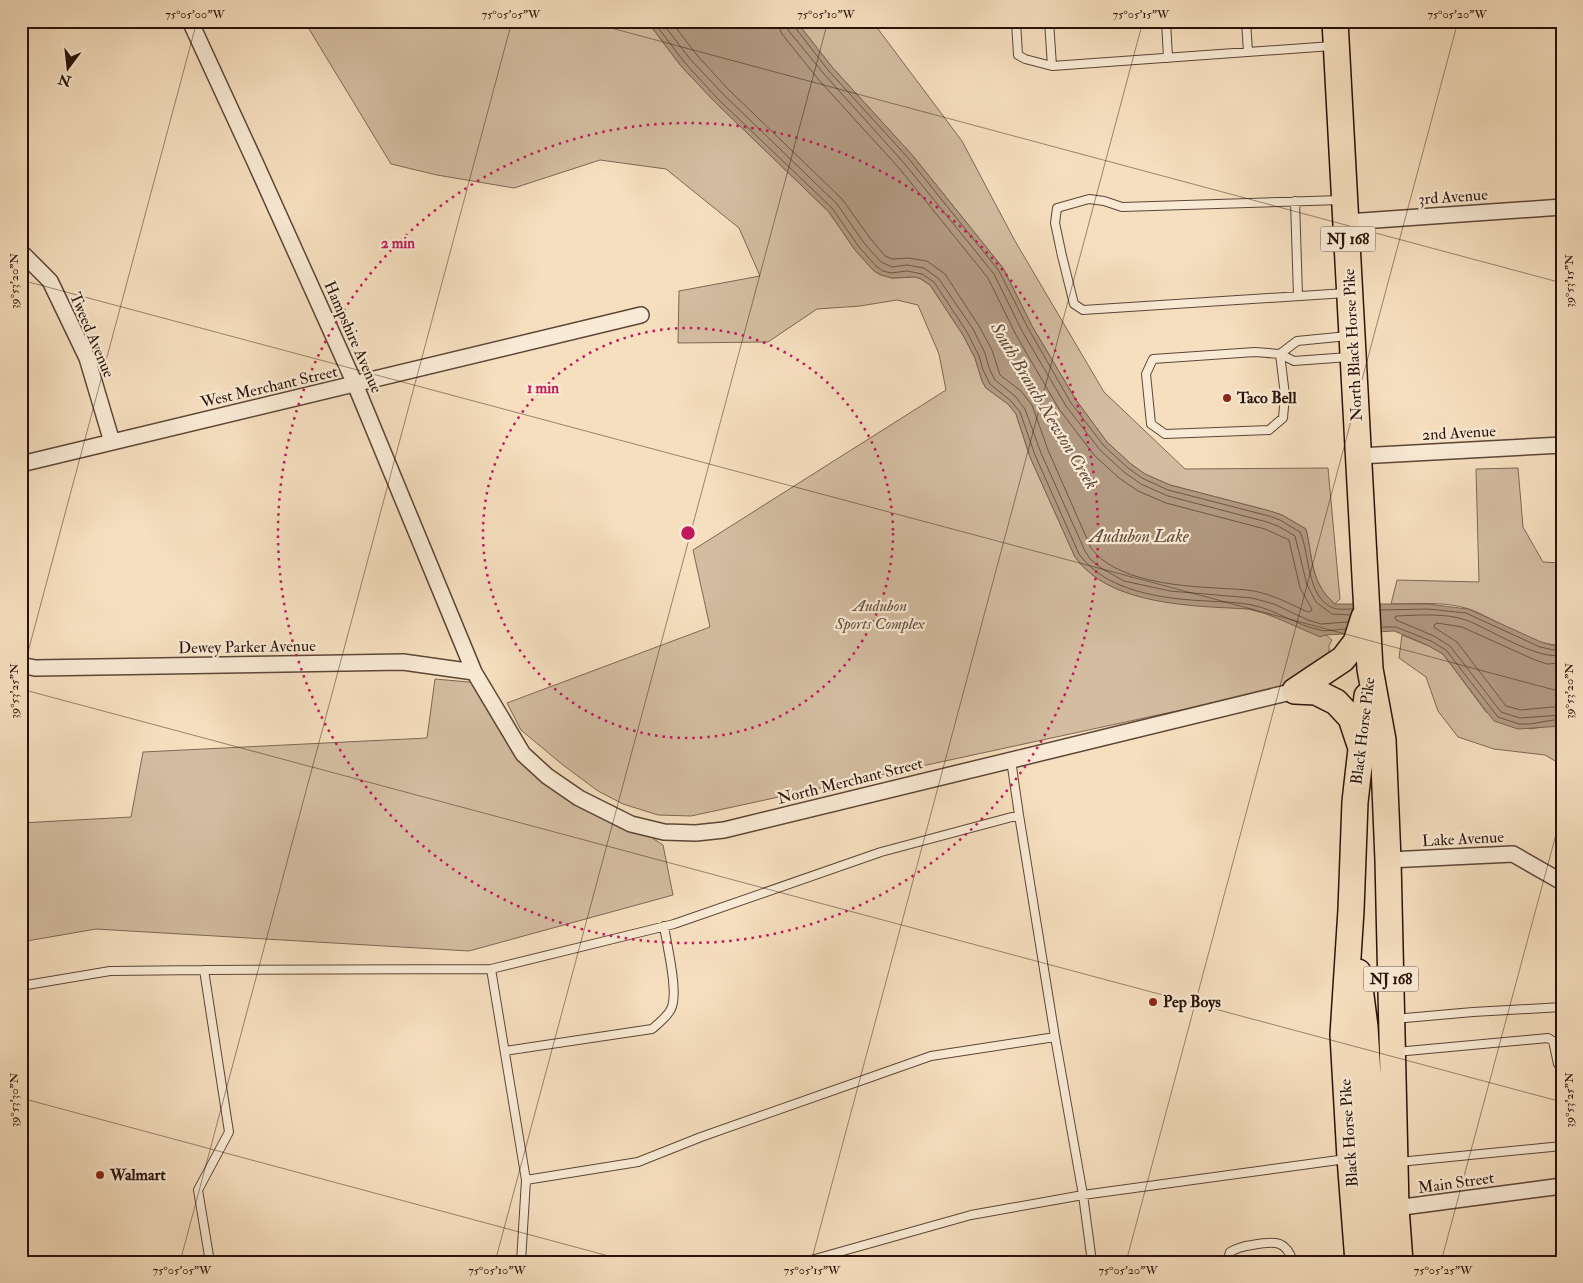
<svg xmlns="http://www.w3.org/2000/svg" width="1583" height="1283" font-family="'IM FELL Double Pica',serif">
	<rect width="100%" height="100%" fill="#f6dfbf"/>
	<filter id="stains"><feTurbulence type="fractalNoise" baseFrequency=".004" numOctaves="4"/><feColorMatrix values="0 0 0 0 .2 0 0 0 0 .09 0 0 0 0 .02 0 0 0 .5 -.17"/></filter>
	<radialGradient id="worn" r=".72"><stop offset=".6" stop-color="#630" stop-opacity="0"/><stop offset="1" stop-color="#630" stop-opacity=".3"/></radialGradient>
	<!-- green -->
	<path fill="#d3bca0" stroke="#7e6754" d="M 312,21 L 647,21 L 681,66 L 715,102 L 829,212 L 855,250 L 874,271 L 881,275 L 892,278 L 915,277 L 921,279 L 930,285 L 963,335 L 975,358 L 982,381 L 986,388 L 1008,404 L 1016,414 L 1030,457 L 1075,557 C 1101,593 1150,601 1192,605 C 1211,607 1230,606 1249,609 C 1261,611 1271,616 1282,620 C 1296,625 1311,630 1326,635 L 1332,640 L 1329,646 L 1329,678 L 691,816 L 658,815 L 623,804 L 598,791 L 563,765 L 521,730 L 507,703 L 710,627 L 693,550 L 946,390 L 939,354 L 918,305 L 897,300 L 860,306 L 817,309 L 768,342 L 678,343 L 679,291 L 760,276 L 739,228 L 666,169 L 600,160 L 514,188 L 437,175 L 391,164 L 306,24 Z
		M 796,21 L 872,21 L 962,141 L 1015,241 L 1104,392 L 1185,469 L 1328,468 L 1340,599 L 1335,604 C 1310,583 1313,558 1306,529 L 1282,515 L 1270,511 L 1170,485 L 1145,474 L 1131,464 L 1107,442 L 1076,400 L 1032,326 L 1003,268 L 913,156 L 832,67 Z
		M 1518,468 L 1523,527 L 1543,562 L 1562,563 L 1562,644 C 1538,650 1493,617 1469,609 C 1445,601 1416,604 1391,604 L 1397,580 L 1479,582 L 1476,469 Z
		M 1402,635 L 1429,646 L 1443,654 L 1486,712 L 1530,729 L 1554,725 L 1562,726 L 1562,765 L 1545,755 L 1494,749 L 1458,737 L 1438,711 L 1426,677 L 1399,658 Z
		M 435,679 L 480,683 L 523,754 L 663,845 L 673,895 L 469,951 L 96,929 L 21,942 L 21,823 L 131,817 L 143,752 L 427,738 Z"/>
	<!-- water -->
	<path fill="#b19981" stroke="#7b6351" d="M 647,21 L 796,21 L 832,67 L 913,156 L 1003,268 L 1032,326 L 1076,400 L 1107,442 L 1131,464 L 1145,474 L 1170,485 L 1270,511 L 1282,515 L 1306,529 C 1313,558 1310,583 1335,604 L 1428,604 L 1468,609 L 1541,642 L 1555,646 L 1562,644 L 1562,726 L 1518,729 L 1494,721 L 1443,654 L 1429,646 L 1409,637 L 1394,631 L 1326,635 L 1320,637 L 1270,615 L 1249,609 C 1194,606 1110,606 1075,557 L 1030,457 L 1016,414 L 1008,404 L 986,388 L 982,381 L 975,358 L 963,335 L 930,285 L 921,279 L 915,277 L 892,278 L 881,275 L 874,271 L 855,250 L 829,212 L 715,102 L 681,66 Z"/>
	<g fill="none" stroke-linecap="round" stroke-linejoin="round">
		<!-- shore -->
		<path stroke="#6e5645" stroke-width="1" d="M 653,21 L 685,63 L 718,99 L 832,208 L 859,247 L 877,267 L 883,271 L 891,273 L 907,271 L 922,274 L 934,282 L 967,332 L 979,356 L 983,370 L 990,384 L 1011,401 L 1020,412 L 1035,455 L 1079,554 C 1106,592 1164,599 1207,601 C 1222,602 1238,602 1252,605 C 1276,610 1296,625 1320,630 C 1327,632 1338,629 1346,629
			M 661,21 L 690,59 L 723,94 L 837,204 L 864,243 L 881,262 L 892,267 L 907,265 L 924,268 L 939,279 L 973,329 L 985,353 L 989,368 L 995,380 L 1015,396 L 1025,409 L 1041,453 L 1085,551 L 1090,559 L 1101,568 L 1124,581 L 1170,591 L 1252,598 L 1274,604 L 1308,620 L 1321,624 L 1348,622
			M 671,21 L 696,54 L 728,89 L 842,199 L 870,238 L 885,256 L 892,259 L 908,258 L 927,261 L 945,274 L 979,326 L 992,350 L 1000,375 L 1021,391 L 1032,405 L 1048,450 L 1091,548 C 1115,581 1178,586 1216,588 C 1229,589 1242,589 1254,591 C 1274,595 1290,604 1308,612 L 1311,611 L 1312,609 L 1300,588 L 1289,540 L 1265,529 L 1166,503 L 1138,491 L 1119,478 L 1094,455 L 1059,409 L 1016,335 L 988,278 L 899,168 L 818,79 L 782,34 L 779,27 L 779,21
			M 786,21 L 788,30 L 824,74 L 904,163 L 994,274 L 1022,331 L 1066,406 L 1100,450 L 1124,472 L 1141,484 L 1168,496 L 1267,522 L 1278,526 L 1295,536 L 1307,585 L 1316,602 L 1332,614 L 1350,615
			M 792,21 L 794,26 L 828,70 L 909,159 L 999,271 L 1028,328 L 1071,403 L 1104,446 L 1128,468 L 1142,478 L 1168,490 L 1269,516 L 1280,520 L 1300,532 C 1310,553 1306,597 1333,608 C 1339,610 1347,609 1353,609
			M 1381,610 L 1428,609 L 1466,613 L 1540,647 L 1554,650 L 1562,649
			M 1381,627 L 1396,627 L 1431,641 L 1446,650 L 1498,717 L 1519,724 L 1530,724 L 1553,720 L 1562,721
			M 1562,655 C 1538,661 1490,629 1466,620 C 1446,613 1418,615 1397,616 L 1395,617 L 1396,620 L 1434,636 L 1450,646 L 1501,712 L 1520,718 L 1562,715
			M 1562,663 L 1547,664 L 1535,660 L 1462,627 L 1437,623 L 1434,625 L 1435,628 L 1457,642 L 1506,706 L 1521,710 L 1552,707 L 1562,707"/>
		<!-- lane casing -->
		<g stroke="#5d4536" stroke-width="10">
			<path id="lane" d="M 1016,21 L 1018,55 L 1025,59 L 1052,66
				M 1049,21 L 1052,66 L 1332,46
				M 1166,21 L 1168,58
				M 1246,21 L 1248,52
				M 1341,200 L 1122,207 L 1104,201 L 1089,199 L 1057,208 L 1055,223 L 1062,256 L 1074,304 L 1083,310 L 1346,293
				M 1295,201 L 1298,296
				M 1280,354 L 1285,395 L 1283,418 L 1269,430 L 1165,434 L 1151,424 L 1146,374 L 1153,359 L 1255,352 L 1280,354 L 1294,361 L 1349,357
				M 1280,354 L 1297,341 L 1348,336
				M 1011,760 L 1019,815
				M 21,986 L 110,971 L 204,970
				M 1394,1019 L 1473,1012 L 1562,1007
				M 505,1051 L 652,1029 C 659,1023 667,1017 671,1009 C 679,993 667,946 664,926
				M 1396,1052 L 1548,1038 L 1553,1041 L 1558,1064 L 1562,1068
				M 1399,1162 L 1562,1146
				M 526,1180 L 638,1162 L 701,1137 L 931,1056 L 1055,1037
				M 210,1262 L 198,1190 L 229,1132 L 204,970 L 491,969
				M 521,1262 L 526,1180 L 491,969 L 674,924 L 881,852 L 1019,815 L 1055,1037 L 1083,1195 L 1092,1262
				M 804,1262 L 971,1215 L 1083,1195 L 1346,1159
				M 1157,1262 L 1166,1260 L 1172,1262
				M 1227,1262 L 1230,1252 C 1237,1248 1244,1246 1252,1245 C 1273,1241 1286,1239 1293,1262"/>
		</g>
		<!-- street casing -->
		<g stroke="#5d4536" stroke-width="18">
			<path id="street" d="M 190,21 L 255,162 L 355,384 L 474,672 L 523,754 L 547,776 L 579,798 L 631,824 L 664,832 L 696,833 L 724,830 L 1295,691
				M 1347,222 L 1562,207
				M 21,252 L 50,281 L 87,358 L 112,442
				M 1359,456 L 1562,445
				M 21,464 L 641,315
				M 21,665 L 35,668 L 403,662 L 474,672
				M 1388,860 L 1513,854 L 1562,882
				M 1388,1209 L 1562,1186"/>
		</g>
		<!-- primary casing -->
		<g stroke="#2a1209" stroke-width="28">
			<path id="primary" d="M 1335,21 L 1370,669 L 1383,740 L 1388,860 L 1396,1208 L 1400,1262
				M 1295,691 L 1343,659 L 1356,642 L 1364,617
				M 1295,691 L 1316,692 L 1336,702 L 1351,718 L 1360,745
				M 1358,972 L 1365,1027 L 1373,1157 L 1381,1185 L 1393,1204
				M 1362,1175 L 1370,1184 L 1375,1211 L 1379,1262
				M 1358,1262 L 1350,1158 L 1343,1035 L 1351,910 L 1355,802 L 1367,696"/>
		</g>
		<!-- lane -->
		<use href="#lane" stroke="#f9ead5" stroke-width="8"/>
		<!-- street -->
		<use href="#street" stroke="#f9ead5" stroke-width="15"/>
		<!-- primary -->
		<use href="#primary" stroke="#f6dfbf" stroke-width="25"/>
	</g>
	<!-- ticks -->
	<path fill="none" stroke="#2a1209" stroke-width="1" stroke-opacity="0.45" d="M 585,21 L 1562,283M 21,280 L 1562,692M 21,678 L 197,21M 21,689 L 1562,1102M 21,1098 L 631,1262M 180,1262 L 512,21M 495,1262 L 828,21M 811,1262 L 1143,21M 1126,1262 L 1458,21M 1441,1262 L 1562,812"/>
	<!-- distance rings -->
	<g fill="none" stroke="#c2185b" stroke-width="2.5" stroke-dasharray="2.5 5">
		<circle cx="688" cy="533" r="205"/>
		<circle cx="688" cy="533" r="410"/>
	</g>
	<!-- markers -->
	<g fill="#8f2418" stroke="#f9ead5" stroke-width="2">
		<circle cx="1227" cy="398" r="5"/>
		<circle cx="1153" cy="1002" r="5"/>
		<circle cx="100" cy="1175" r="5"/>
	</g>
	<g text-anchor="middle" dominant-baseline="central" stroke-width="4.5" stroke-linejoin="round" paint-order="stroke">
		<!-- shield labels -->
		<g fill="#f9ead5" stroke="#685346" stroke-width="1">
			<rect x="1320.5" y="226.5" width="55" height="25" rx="4"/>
			<rect x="1363.5" y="966.5" width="55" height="25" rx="4"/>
		</g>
		<g font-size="15" font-weight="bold" fill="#2a1209">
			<text x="1348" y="239">NJ 168</text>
			<text x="1391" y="979">NJ 168</text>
		</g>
		<!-- street labels -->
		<g font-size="16" fill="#2a1209" stroke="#f9ead5">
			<text transform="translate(1453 197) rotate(-4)">3rd Avenue</text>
			<text transform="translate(92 335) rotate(67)">Tweed Avenue</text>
			<text transform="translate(353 337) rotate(66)">Hampshire Avenue</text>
			<text transform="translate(1353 345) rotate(-93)">North Black Horse Pike</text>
			<text transform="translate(269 387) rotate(-13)">West Merchant Street</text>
			<text transform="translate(1459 433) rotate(-3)">2nd Avenue</text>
			<text transform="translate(247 647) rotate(-1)">Dewey Parker Avenue</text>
			<text transform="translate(1363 731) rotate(-83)">Black Horse Pike</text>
			<text transform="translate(850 781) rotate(-14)">North Merchant Street</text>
			<text transform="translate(1463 839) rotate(-3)">Lake Avenue</text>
			<text transform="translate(1349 1133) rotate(-94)">Black Horse Pike</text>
			<text transform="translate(1456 1183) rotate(-8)">Main Street</text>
		</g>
		<!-- poi labels -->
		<g font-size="16" font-weight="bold" fill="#2a1209" stroke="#f9ead5" text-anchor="start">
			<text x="1237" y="398">Taco Bell</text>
			<text x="1163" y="1002">Pep Boys</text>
			<text x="110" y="1175">Walmart</text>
		</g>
		<!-- park labels -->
		<g font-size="16" font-style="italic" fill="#654e3e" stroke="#f9ead5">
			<text x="880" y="606">Audubon<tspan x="880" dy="18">Sports Complex</tspan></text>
		</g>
		<!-- water labels -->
		<g font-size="18" font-style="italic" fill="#604839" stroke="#f9ead5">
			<text transform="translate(1044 406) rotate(59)">South Branch Newton Creek</text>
			<text x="1139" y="536">Audubon Lake</text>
		</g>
	</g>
	<circle cx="688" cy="533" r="8" fill="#c2185b" stroke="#f9ead5" stroke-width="2.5"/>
	<g font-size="15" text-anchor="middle" font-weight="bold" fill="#c2185b" stroke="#f9ead5" stroke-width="4.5" stroke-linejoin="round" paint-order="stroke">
		<text x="398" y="248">2 min</text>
		<text x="543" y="393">1 min</text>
	</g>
	<!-- margin -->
	<rect width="1583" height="1283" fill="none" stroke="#f6dfbf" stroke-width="55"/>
	<!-- north arrow -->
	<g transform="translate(68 68) rotate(195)" stroke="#f9ead5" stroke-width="4" paint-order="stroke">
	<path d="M0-4L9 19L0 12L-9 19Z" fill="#2a1209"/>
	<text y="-8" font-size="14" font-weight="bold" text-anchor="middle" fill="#2a1209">N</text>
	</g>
	<rect x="28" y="28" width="1528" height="1228" fill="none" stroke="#2a1209" stroke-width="2"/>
	<g font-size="12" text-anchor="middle" fill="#2a1209">
		<text x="195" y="18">75°05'00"W</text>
		<text x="511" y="18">75°05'05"W</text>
		<text x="826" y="18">75°05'10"W</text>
		<text x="1141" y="18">75°05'15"W</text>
		<text x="1457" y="18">75°05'20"W</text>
		<text transform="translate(14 281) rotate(-90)" y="4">39°53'20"N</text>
		<text transform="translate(1569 281) rotate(-90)" y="4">39°53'15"N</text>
		<text transform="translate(14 691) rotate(-90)" y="4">39°53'25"N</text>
		<text transform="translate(1569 691) rotate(-90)" y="4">39°53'20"N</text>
		<text transform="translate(14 1100) rotate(-90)" y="4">39°53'30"N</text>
		<text transform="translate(1569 1100) rotate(-90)" y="4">39°53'25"N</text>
		<text x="182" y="1274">75°05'05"W</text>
		<text x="497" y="1274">75°05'10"W</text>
		<text x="812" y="1274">75°05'15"W</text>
		<text x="1128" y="1274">75°05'20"W</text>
		<text x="1443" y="1274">75°05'25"W</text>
	</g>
	<rect width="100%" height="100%" filter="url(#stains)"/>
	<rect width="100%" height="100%" fill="url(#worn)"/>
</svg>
